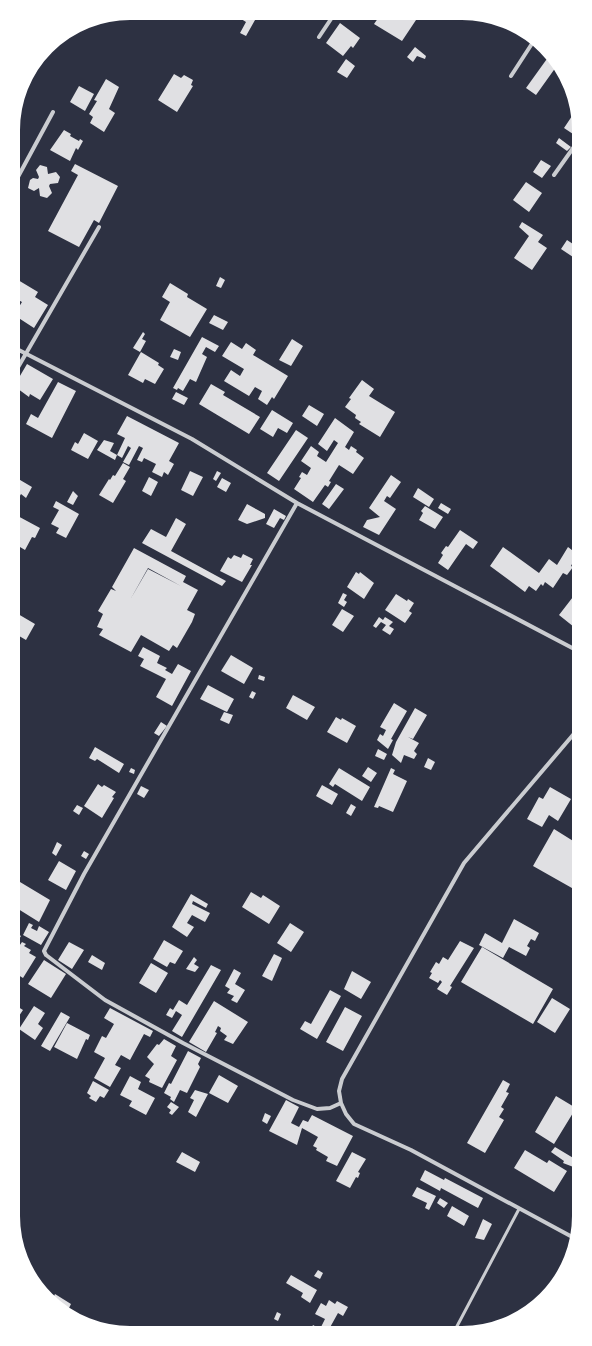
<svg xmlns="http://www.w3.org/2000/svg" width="592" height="1346" font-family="'Exo 2',sans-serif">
	<rect width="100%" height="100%" fill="#2d3142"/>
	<!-- building -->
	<path fill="#e0e0e3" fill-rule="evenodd" d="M 224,13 L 259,13 L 246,36 L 240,33 L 246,22 L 238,17 L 237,20 Z
		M 381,14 L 420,14 L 402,41 L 374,24 Z
		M 340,23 L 360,38 L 353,48 L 351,46 L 343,56 L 326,43 Z
		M 415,47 L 426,56 L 425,59 L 417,56 L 413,62 L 407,57 Z
		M 549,56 L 556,67 L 536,95 L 526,88 Z
		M 346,59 L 355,66 L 347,78 L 337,72 Z
		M 174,74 L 181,78 L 184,75 L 193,80 L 191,85 L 193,86 L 177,112 L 158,100 Z
		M 106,79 L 119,87 L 109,109 L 115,113 L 104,132 L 90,123 L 93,117 L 89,114 L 97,101 L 94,100 Z
		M 79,86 L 94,94 L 85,111 L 70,102 Z
		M 576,110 L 576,131 L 575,130 L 573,134 L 564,128 Z
		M 64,130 L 71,134 L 70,136 L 79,141 L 80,139 L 83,141 L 78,150 L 76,148 L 70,161 L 50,150 Z
		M 559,138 L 571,147 L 567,151 L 556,143 Z
		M 541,160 L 551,166 L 542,178 L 533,172 Z
		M 75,164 L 118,186 L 99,223 L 94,220 L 79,247 L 48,231 L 78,175 L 71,171 Z
		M 40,165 L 47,167 L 48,174 L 56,172 L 60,177 L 58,183 L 50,184 L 49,186 L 52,193 L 47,198 L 40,196 L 39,188 L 34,191 L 28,188 L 30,180 L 33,178 L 38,179 L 39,177 L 36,170 Z
		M 526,182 L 542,193 L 529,212 L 513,200 Z
		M 522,222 L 543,235 L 538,242 L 547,248 L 532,270 L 514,258 L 529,236 L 519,227 Z
		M 567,240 L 576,246 L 576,259 L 561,249 Z
		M 13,277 L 38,292 L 35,297 L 48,305 L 34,328 L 14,315 L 22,302 L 13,297 Z
		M 220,277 L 225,280 L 221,288 L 216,286 Z
		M 170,283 L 188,294 L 187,297 L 207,309 L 190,337 L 160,320 L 170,302 L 162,297 Z
		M 214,315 L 228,322 L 223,330 L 209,323 Z
		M 143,332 L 145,334 L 142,339 L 146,341 L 140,352 L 133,348 Z
		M 202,337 L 219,346 L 215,352 L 206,347 L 202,354 L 207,357 L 196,382 L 190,379 L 183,391 L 178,388 L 177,390 L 173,388 Z
		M 292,339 L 303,346 L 291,366 L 279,360 Z
		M 231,342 L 242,349 L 246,343 L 256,350 L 253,355 L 288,376 L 274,399 L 272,397 L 267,405 L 258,399 L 262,391 L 255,387 L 249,396 L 224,381 L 231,370 L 240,376 L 244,369 L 222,356 Z
		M 174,349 L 181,352 L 178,360 L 170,357 Z
		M 141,352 L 159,363 L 158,365 L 164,369 L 155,384 L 145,379 L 143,383 L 128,375 Z
		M 27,364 L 53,379 L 40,400 L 30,394 L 29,397 L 14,386 Z
		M 362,380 L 374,389 L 369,396 L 395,412 L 380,437 L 359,424 L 361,422 L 355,418 L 356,415 L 345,407 L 351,399 L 349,398 Z
		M 58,382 L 76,391 L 52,438 L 26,424 L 31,414 L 38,418 Z
		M 211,384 L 225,392 L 223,395 L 260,417 L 249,434 L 199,404 Z
		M 176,392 L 188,398 L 184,405 L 172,399 Z
		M 13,403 L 18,406 L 13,415 Z
		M 309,405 L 324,414 L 317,426 L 302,416 Z
		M 272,410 L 293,423 L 287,433 L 278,428 L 273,437 L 260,429 Z
		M 127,416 L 179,443 L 169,461 L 174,464 L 168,475 L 164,472 L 162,477 L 152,472 L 156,464 L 144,458 L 142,462 L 137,460 L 143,448 L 139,446 L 129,465 L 123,462 L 131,448 L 128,446 L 122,458 L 117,455 L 125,438 L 117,434 Z
		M 335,418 L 354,432 L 345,447 L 349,450 L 351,446 L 357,450 L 356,452 L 364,458 L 353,474 L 339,465 L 329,481 L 331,482 L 328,487 L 325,485 L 313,502 L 294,489 L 301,478 L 299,477 L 302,472 L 307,475 L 311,468 L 301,461 L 311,446 L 319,452 L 317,456 L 326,462 L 338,443 L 334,440 L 327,451 L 318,444 Z
		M 296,430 L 308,438 L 279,481 L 267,473 Z
		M 84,433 L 98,441 L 88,459 L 71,450 L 75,442 L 78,444 Z
		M 104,440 L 114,443 L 110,451 L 117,455 L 115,460 L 97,450 Z
		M 123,463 L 130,467 L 123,479 L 126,481 L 113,503 L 99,495 L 109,479 L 110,480 L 113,475 L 115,476 Z
		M 190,471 L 203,477 L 193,496 L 181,490 Z
		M 217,471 L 221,473 L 216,481 L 213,479 Z
		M 391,475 L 401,482 L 390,498 L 387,496 L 384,501 L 396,509 L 379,535 L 363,527 L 367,520 L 380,517 L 369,508 Z
		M 15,477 L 32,487 L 26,498 L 21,494 L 14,506 L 13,480 Z
		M 149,477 L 158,482 L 151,496 L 142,491 Z
		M 222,478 L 231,483 L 226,492 L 217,487 Z
		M 336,484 L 344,489 L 329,509 L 322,504 Z
		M 418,488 L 434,499 L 429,507 L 413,497 Z
		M 73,491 L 78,496 L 73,505 L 67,502 Z
		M 56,501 L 79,514 L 66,538 L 56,533 L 59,528 L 51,524 L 59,510 L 53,507 Z
		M 441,503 L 451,509 L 448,514 L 438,508 Z
		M 247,504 L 265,514 L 265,518 L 247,524 L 238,520 Z
		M 425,506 L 443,517 L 435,529 L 419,520 L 423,513 L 421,511 Z
		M 274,509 L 286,516 L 284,520 L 280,518 L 274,528 L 266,524 Z
		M 14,514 L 40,528 L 35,538 L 32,537 L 25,550 L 20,547 L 18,550 L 14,548 Z
		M 176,518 L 186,524 L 171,551 L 226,581 L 222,586 L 142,543 L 151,529 L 166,537 Z
		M 460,530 L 478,542 L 473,549 L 466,544 L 448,570 L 438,563 L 443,555 L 441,553 L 446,546 L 448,547 Z
		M 503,547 L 539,573 L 549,559 L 557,565 L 568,547 L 577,554 L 578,568 L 572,564 L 571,566 L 573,567 L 567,575 L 563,573 L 553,588 L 545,582 L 543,586 L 541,584 L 536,591 L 529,586 L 525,592 L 490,566 Z
		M 134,548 L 186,576 L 183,582 L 198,590 L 187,610 L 195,614 L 192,622 L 177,648 L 173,645 L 169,651 L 141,635 L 131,652 L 99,635 L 103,629 L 97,627 L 103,614 L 98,611 L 111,589 L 116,591 L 112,587 ZM 148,568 L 181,586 L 148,569 L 130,600 Z
		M 243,554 L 253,559 L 250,565 L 252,565 L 242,582 L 220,571 L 228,557 L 231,559 L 234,555 L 241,558 Z
		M 356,572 L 359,574 L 360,572 L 374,583 L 364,599 L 347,587 Z
		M 343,593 L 347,595 L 344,600 L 347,602 L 344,607 L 338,603 Z
		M 576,593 L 578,594 L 578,622 L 574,627 L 559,615 Z
		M 396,594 L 407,601 L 408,599 L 414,603 L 409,611 L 412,613 L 405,623 L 385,610 Z
		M 14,607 L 20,610 L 18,614 L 35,624 L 26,640 L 14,633 L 16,618 L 14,617 Z
		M 342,609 L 354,616 L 343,632 L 332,625 Z
		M 379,617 L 383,620 L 385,617 L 393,622 L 389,626 L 394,629 L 390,635 L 382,630 L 386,625 L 381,622 L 376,628 L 373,626 Z
		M 143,647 L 160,656 L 157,663 L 167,668 L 165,670 L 172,674 L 178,664 L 191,671 L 172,706 L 156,697 L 166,679 L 140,666 L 144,659 L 138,656 Z
		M 231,655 L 253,668 L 244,684 L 221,671 Z
		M 259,675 L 265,677 L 264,681 L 258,679 Z
		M 208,685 L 234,699 L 227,712 L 200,699 Z
		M 252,691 L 256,693 L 253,699 L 249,697 Z
		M 293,695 L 315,707 L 307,720 L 286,708 Z
		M 394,703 L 407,711 L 391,739 L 393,740 L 388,749 L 377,740 L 380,734 L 383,736 L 386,730 L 380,727 Z
		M 415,708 L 427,715 L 413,739 L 408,737 L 419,743 L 414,751 L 417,754 L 414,759 L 404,755 L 401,763 L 392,755 L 396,742 Z
		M 224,712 L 233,715 L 229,724 L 220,720 Z
		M 336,717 L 341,720 L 342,718 L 356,726 L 347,743 L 327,732 Z
		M 161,722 L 167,726 L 159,736 L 154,733 Z
		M 95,747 L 124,764 L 119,773 L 97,759 L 95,761 L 89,758 Z
		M 378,749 L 387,754 L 384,760 L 375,756 Z
		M 428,758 L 435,762 L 431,770 L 424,767 Z
		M 368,767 L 377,773 L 371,782 L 362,776 Z
		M 131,768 L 135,770 L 134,774 L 129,772 Z
		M 339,768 L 370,787 L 362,801 L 335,784 L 333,787 L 329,784 Z
		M 391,768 L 395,770 L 393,774 L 407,781 L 393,812 L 379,806 L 378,808 L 374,807 Z
		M 98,784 L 102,787 L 104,785 L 116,792 L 112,797 L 114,798 L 102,818 L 84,806 Z
		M 322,785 L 338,794 L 332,805 L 316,796 Z
		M 141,786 L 149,790 L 144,798 L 137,794 Z
		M 550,787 L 571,799 L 558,821 L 549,815 L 542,827 L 527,819 L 539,797 L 543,799 Z
		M 351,804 L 356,807 L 351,816 L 346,813 Z
		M 77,805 L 83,808 L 79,815 L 73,811 Z
		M 554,829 L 578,844 L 579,892 L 533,866 Z
		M 57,842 L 62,845 L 56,856 L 52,853 Z
		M 84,851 L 89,854 L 86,859 L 81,856 Z
		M 59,861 L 76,871 L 66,890 L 48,880 Z
		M 15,879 L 50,900 L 39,922 L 15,907 Z
		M 251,892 L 261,898 L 263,895 L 280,906 L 269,924 L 242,907 Z
		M 191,894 L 208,904 L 206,908 L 193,901 L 192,904 L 210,913 L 205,922 L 192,915 L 187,923 L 194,927 L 187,937 L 172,927 Z
		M 514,919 L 539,933 L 535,941 L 531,939 L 527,946 L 530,948 L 526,956 L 509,947 L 503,958 L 479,945 L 485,933 L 502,943 Z
		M 29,923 L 33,925 L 31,928 L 37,931 L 39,926 L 49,932 L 41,945 L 23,935 Z
		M 290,923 L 304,932 L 291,952 L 277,943 Z
		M 15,932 L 21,936 L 15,946 Z
		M 164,940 L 183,951 L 175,964 L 170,962 L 167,967 L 153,959 Z
		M 460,941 L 474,948 L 450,986 L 452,987 L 447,995 L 437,989 L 442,982 L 440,980 L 438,983 L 429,978 L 432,973 L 430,972 L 436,962 L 439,964 L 443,957 L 448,960 Z
		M 22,942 L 26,944 L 24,946 L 31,950 L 29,953 L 36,957 L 23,978 L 15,973 L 15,952 Z
		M 69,942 L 84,950 L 72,969 L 58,960 Z
		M 482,947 L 553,989 L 533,1024 L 461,982 Z
		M 274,954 L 282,958 L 272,981 L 262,976 Z
		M 92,955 L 105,963 L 102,970 L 88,962 Z
		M 194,957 L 197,960 L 194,964 L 199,967 L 195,972 L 186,969 Z
		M 44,960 L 66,974 L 51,998 L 28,984 Z
		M 151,963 L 168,973 L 156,993 L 139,983 Z
		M 211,965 L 221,970 L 182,1037 L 172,1031 L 182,1015 L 176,1011 L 172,1018 L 166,1015 L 170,1008 L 173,1010 L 179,1000 L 187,1005 Z
		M 234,969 L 241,973 L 235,984 L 245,990 L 237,1003 L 231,1000 L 234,996 L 227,993 L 230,989 L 225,986 Z
		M 352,971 L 371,982 L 361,999 L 344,989 Z
		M 330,990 L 341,996 L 317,1039 L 300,1029 L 305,1021 L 311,1024 Z
		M 552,998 L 570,1009 L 555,1033 L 537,1022 Z
		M 214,1001 L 248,1022 L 233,1044 L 224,1040 L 227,1036 L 220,1031 L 221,1028 L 218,1026 L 215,1032 L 217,1033 L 206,1052 L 189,1042 Z
		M 15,1005 L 23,1010 L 15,1022 Z
		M 34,1006 L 45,1013 L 38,1024 L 43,1028 L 35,1040 L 19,1029 Z
		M 345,1007 L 362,1016 L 343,1051 L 326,1042 Z
		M 110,1008 L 153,1031 L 150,1037 L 144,1034 L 130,1060 L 121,1055 L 115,1065 L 121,1068 L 110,1087 L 94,1078 L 105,1058 L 94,1052 L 102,1036 L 106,1038 L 114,1024 L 104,1018 Z
		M 61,1012 L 70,1017 L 50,1051 L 41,1046 Z
		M 67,1023 L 90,1035 L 88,1040 L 86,1039 L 77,1059 L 54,1047 Z
		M 164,1039 L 176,1046 L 171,1056 L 177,1060 L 162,1088 L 149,1082 L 150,1079 L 145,1076 L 154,1064 L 147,1057 L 157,1044 L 159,1045 Z
		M 188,1051 L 201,1058 L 198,1064 L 200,1067 L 187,1093 L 180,1090 L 174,1102 L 170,1099 L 171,1097 L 164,1093 L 169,1083 L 171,1084 Z
		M 219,1075 L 238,1086 L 228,1103 L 209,1093 Z
		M 130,1076 L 141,1082 L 138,1089 L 155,1098 L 146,1115 L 129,1106 L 132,1101 L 120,1095 Z
		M 503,1080 L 510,1084 L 506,1092 L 509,1093 L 501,1107 L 504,1109 L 499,1117 L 504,1120 L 485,1153 L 467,1143 Z
		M 93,1081 L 109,1090 L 104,1098 L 100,1096 L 96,1102 L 89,1098 L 91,1096 L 87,1093 Z
		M 195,1090 L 208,1094 L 196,1117 L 188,1112 L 194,1100 L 190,1098 Z
		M 556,1096 L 576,1108 L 554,1144 L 535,1132 Z
		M 286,1100 L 299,1107 L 291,1123 L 299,1127 L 303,1120 L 308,1122 L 312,1115 L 353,1136 L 337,1166 L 326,1161 L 328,1157 L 316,1150 L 317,1148 L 313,1146 L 318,1137 L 302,1128 L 297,1145 L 269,1131 Z
		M 171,1102 L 179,1107 L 172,1115 L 169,1113 L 171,1110 L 167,1107 Z
		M 265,1113 L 271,1116 L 267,1124 L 262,1121 Z
		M 555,1147 L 580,1162 L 576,1168 L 563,1163 L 564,1161 L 551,1152 Z
		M 525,1150 L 547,1163 L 549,1160 L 567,1171 L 554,1192 L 514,1168 Z
		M 182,1152 L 200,1162 L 195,1172 L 176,1162 Z
		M 352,1152 L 366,1159 L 358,1172 L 360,1173 L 358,1178 L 356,1177 L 350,1188 L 336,1181 Z
		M 425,1170 L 444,1180 L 445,1178 L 483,1198 L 478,1208 L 441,1188 L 440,1191 L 420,1180 Z
		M 417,1187 L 436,1196 L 429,1210 L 425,1208 L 427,1203 L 412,1196 Z
		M 440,1198 L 448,1203 L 444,1208 L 437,1203 Z
		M 452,1206 L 469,1216 L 464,1226 L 447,1216 Z
		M 483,1219 L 492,1224 L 484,1240 L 475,1238 Z
		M 318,1270 L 323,1273 L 320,1279 L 314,1276 Z
		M 291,1275 L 317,1290 L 310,1303 L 301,1297 L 303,1293 L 286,1283 Z
		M 55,1294 L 71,1304 L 67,1312 L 51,1303 Z
		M 329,1300 L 335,1304 L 337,1301 L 348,1307 L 343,1316 L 338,1313 L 328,1331 L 310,1331 L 313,1325 L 320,1329 L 325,1319 L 315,1314 L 321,1303 L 326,1306 Z
		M 277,1312 L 281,1314 L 278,1321 L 274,1319 Z"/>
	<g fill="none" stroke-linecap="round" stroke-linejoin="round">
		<!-- service -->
		<path stroke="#caccd0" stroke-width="3" d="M 455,1330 L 519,1209"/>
		<!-- minor -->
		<path stroke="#caccd0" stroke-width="4" d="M 319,37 L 335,13
			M 511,76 L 535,39
			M 554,175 L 576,144
			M 12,188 L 53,112
			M 13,347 L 192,439 L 297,503 L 578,651
			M 13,376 L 99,227
			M 297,503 L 84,874 L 44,951 L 46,955 L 105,1000 L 183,1043 L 293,1100 L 317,1109 L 330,1108 L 341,1103
			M 576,1239 L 411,1150 L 354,1124 L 346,1114 L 341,1103 L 339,1091 L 342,1079 L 464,863 L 578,729"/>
	</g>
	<!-- crop -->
	<path d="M0 0H592V1346H0ZM130 19H462A111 111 0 0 1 573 130V1216A111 111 0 0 1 462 1327H130A111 111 0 0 1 19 1216V130A111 111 0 0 1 130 19Z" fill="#fff" fill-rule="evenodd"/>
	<path fill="none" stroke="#fff" stroke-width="2" d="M130 19H462A111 111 0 0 1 573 130V1216A111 111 0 0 1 462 1327H130A111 111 0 0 1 19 1216V130A111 111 0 0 1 130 19Z"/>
</svg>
